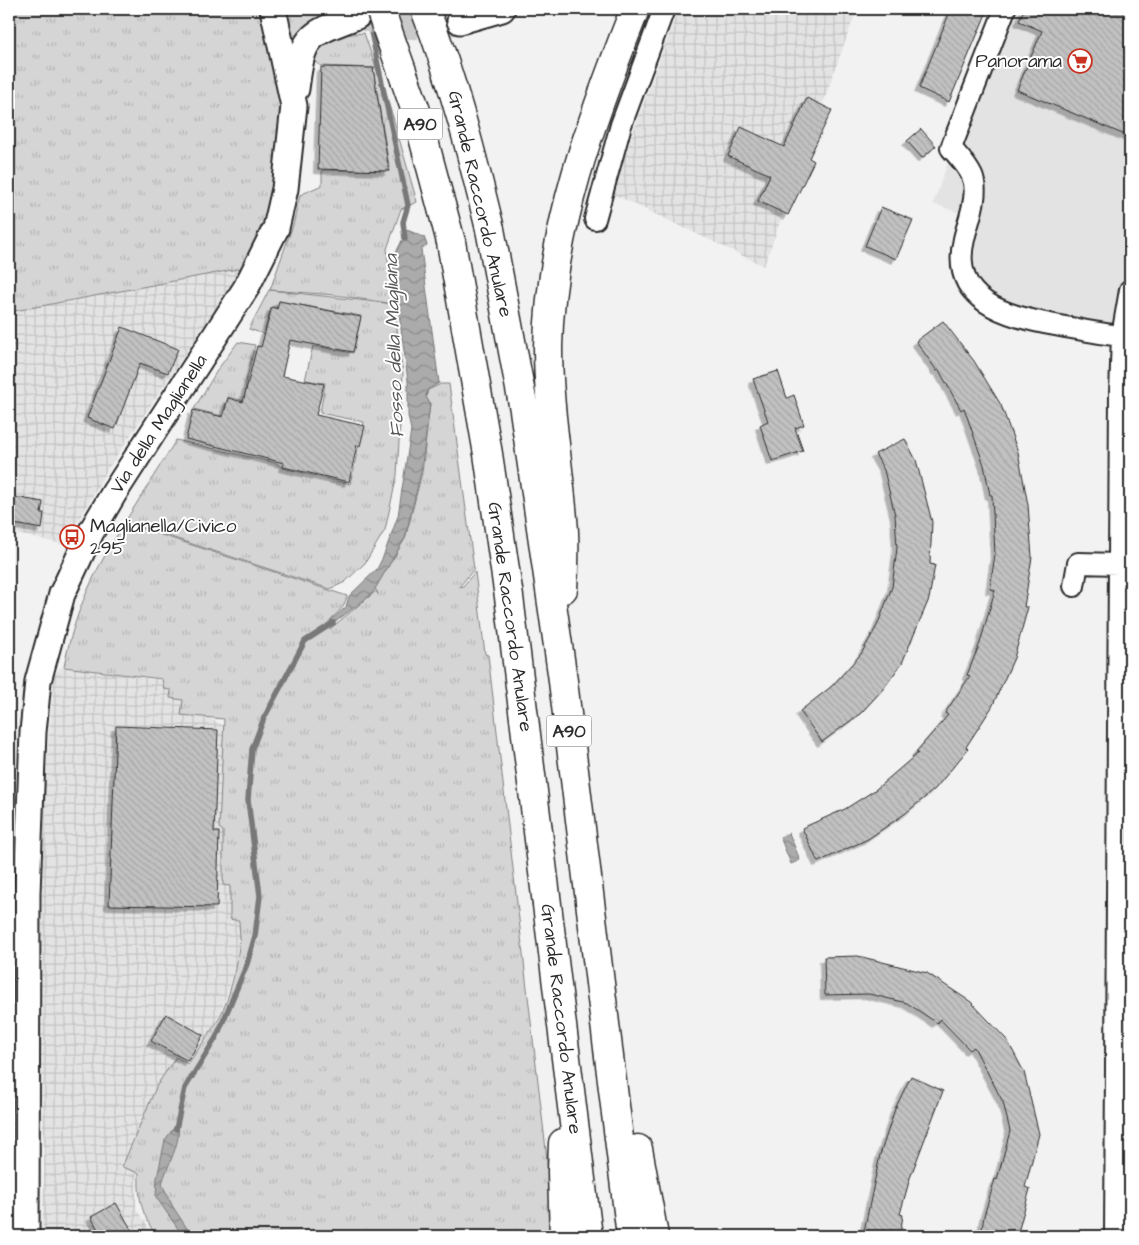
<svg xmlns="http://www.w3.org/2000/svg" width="1139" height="1245" font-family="'Architects Daughter',sans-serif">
	<defs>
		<pattern id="industrial-grid" width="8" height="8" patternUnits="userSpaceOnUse" patternTransform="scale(1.25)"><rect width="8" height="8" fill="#e3e3e3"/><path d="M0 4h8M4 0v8" fill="none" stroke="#c3c3c3"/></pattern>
		<pattern id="grass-tufts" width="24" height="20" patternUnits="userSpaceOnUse" patternTransform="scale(1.25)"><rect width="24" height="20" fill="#d5d5d5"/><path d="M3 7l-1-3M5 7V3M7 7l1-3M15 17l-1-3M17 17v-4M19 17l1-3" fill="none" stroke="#b7b7b7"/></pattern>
		<pattern id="water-waves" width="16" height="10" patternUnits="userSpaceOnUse" patternTransform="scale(1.25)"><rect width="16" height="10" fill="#ababab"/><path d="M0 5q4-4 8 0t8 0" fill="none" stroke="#8b8b8b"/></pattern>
		<pattern id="building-back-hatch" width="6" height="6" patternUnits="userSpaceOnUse" patternTransform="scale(1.25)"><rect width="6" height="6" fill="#c1c1c1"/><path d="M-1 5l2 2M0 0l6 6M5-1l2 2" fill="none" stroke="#a6a6a6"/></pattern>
		<filter id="shadow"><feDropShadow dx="-4.5" dy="4.5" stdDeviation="0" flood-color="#0004"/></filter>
	</defs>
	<rect width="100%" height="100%" fill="#f2f2f2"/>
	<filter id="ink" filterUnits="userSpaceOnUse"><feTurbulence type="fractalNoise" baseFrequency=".02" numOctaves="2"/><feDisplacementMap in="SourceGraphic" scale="10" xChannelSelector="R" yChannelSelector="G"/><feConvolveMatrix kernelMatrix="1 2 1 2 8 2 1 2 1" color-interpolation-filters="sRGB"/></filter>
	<g filter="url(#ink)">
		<!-- built -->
		<path fill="#e3e3e3" d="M 1003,9 L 1130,9 L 1130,273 L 1112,326 L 999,303 L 973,274 L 976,228 L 979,219 L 933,204 Z"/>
		<!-- industrial -->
		<path fill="url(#industrial-grid)" d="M 678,9 L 857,9 L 764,266 L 611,193 Z
			M 243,268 L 106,472 L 65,545 L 9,532 L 9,312 Z
			M 61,667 L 185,683 L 205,716 L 233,730 L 234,903 L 244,943 L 219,1017 L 179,1080 L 146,1142 L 137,1175 L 136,1209 L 155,1236 L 42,1236 L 44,1169 L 40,1047 L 43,806 L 54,675 Z"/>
		<!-- grass -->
		<path fill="url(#grass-tufts)" stroke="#808080" d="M 9,9 L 268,9 L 292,127 L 259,265 L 9,312 Z
			M 285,9 L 318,9 L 327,14 L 292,40 Z
			M 364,33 L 393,117 L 417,202 L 401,209 L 387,249 L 391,296 L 388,303 L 335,295 L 270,290 L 293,225 L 300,195 L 322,185 L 322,170 L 390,171 L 373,68 L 375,68 L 321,66 L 312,60 L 311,51 L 341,35 Z
			M 269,290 L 394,304 L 403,374 L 397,475 L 385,530 L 365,563 L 345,582 L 330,589 L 125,522 L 176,440 L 276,463 L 283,468 L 350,484 L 364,422 L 320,413 L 325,383 L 305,380 L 313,346 L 353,353 L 361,316 L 279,301 L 277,308 L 271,307 L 264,334 L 249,329 Z
			M 238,342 L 255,345 L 246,382 L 245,401 L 228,397 L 222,416 L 194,409 L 218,369 Z
			M 441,384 L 449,384 L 474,569 L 459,587 L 463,586 L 475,572 L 485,654 L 488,655 L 546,1150 L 553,1236 L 156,1236 C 142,1213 138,1201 139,1173 L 122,1167 L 157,1085 L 176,1057 L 188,1064 L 219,1019 L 227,1000 L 236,969 L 240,939 L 239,921 L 230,919 L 230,886 L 223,885 L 223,831 L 219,828 L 224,719 L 181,715 L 183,700 L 170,698 L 171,690 L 164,689 L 162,679 L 64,667 C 74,613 95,568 125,523 L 347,596 C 344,611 333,614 325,627 L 330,629 L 376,591 L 378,594 L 375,588 L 405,539 L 422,473 L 430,404 L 426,397 L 428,390 Z"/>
		<!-- water -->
		<path fill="url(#water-waves)" stroke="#787878" d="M 407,230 L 424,237 L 427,245 L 421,249 L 439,383 L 427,390 L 426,397 L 430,404 L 421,472 L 405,538 L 372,594 L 327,628 L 331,620 L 346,607 L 349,596 L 377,569 L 383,557 L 398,516 L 411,430 L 408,416 L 408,381 L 392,261 Z
			M 789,833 L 800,860 L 791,864 L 780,837 Z
			M 178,1122 C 182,1143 167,1165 162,1184 L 173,1207 L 192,1236 L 183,1236 L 156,1197 L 157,1178 L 165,1140 Z"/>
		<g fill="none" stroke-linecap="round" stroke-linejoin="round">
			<!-- stream -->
			<path stroke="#787878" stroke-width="5.5" d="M 367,13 L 408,205 L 403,222 L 405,239
				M 176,1129 L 185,1088 L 217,1036 L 247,964 L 255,936 L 260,896 L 248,800 L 252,749 L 264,718 L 305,641 L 333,623"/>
		</g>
		<!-- building -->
		<path fill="url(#building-back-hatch)" stroke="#2b2b2b" filter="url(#shadow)" d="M 951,9 L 988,9 L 949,102 L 919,88 Z
			M 1024,9 L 1130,9 L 1130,137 L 1017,90 L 1042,31 L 1019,21 Z
			M 321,67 L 373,68 L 389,171 L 318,169 Z
			M 807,98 L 832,110 L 809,158 L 814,161 L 788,215 L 758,201 L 770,175 L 728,156 L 741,127 L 784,147 Z
			M 921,129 L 936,146 L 922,158 L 907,141 Z
			M 881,207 L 913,220 L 896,259 L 865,246 Z
			M 279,301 L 361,317 L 353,352 L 290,340 L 282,376 L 324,384 L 316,415 L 365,426 L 360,446 L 357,445 L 349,482 L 283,467 L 284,463 L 186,439 L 193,410 L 223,417 L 228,398 L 243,402 L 257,346 L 261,347 L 272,307 L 277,309 Z
			M 943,321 L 974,361 L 1001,405 L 1018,452 L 1028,505 L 1032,557 L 1024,607 L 1028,607 L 1014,658 L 992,707 L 966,747 L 968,749 L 935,789 L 906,813 L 868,839 L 818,862 L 802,828 L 845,809 L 875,790 L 918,753 L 916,752 L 948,715 L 945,713 L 970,676 L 967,675 L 980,643 L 995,590 L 990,589 L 995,554 L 992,495 L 990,495 L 984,465 L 964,408 L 961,410 L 939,370 L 937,371 L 916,341 Z
			M 122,327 L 178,349 L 168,373 L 140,363 L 115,429 L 87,418 Z
			M 778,371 L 787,398 L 794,395 L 804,425 L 795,428 L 803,451 L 772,461 L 760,425 L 768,421 L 753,379 Z
			M 905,439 L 916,460 L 932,522 L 930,564 L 935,565 L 929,599 L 902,663 L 884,688 L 861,713 L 822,742 L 800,711 L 832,686 L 861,654 L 877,626 L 892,587 L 897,548 L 895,515 L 884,470 L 875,454 Z
			M 9,496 L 43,502 L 41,513 L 44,513 L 42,529 L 9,523 Z
			M 116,726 L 218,730 L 214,832 L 219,832 L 217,907 L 109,905 Z
			M 858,956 L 927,973 L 971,1002 L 1007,1040 L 1024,1072 L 1039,1134 L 1025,1187 L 1030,1189 L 1017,1236 L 981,1236 L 984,1216 L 995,1179 L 997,1180 L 1010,1131 L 1003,1102 L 974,1047 L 970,1050 L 940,1019 L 937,1023 L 907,1003 L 869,994 L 825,995 L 824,957 Z
			M 166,1014 L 203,1035 L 188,1061 L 151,1041 Z
			M 911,1076 L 943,1091 L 910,1178 L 900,1214 L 903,1215 L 900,1236 L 863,1236 L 880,1155 L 895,1109 Z
			M 116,1203 L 135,1236 L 102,1236 L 91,1217 Z"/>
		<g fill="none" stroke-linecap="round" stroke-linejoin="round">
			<!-- major-tunnel -->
			<path stroke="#cacaca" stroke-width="25" stroke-dasharray="25 12" stroke-linecap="butt" d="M 357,16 C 391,27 425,31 460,21"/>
			<!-- minor casing -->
			<g stroke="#2b2b2b" stroke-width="24">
				<path id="minor" d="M 1005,9 L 951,148 C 958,156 967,165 972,176 C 980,194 968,221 964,239 C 949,302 1007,316 1055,325 C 1077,329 1100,334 1122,336
					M 595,219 L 621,125 L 664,9
					M 1074,586 L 1078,563 L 1119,564
					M 1115,1236 L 1120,394 L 1122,336 L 1130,290"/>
			</g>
			<!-- major casing -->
			<g stroke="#2b2b2b" stroke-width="29">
				<path id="major" d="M 460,21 L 502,9
					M 296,89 C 303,35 307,35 357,16
					M 26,1236 L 27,893 L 33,732 L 38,681 L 62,594 L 91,532 L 114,493 L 246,288 L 276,228 L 285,189 L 294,106 L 273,9"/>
			</g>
			<!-- highway casing -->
			<g stroke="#2b2b2b" stroke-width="31">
				<path id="highway" d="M 490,229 L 524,410 L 562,673 L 631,1236
					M 451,242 L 488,454 L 509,597 L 588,1236
					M 563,589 C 564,570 565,551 564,532 C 560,470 548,410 548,347 C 550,229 592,118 635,9
					M 563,1143 L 562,1172 L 564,1236
					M 638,1149 L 654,1236"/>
			</g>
			<!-- minor -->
			<use href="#minor" stroke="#fff" stroke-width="20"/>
			<!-- major -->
			<use href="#major" stroke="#fff" stroke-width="25"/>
			<!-- highway -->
			<use href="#highway" stroke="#fff" stroke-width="28"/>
			<!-- highway-bridge casing -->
			<g stroke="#2b2b2b" stroke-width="31" stroke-linecap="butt">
				<path id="highway-bridge" d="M 380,9 L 416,111 L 451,242
					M 425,9 C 453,80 472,155 490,229"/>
			</g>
			<!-- highway-bridge -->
			<use href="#highway-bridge" stroke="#fff" stroke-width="28"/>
		</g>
	</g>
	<!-- icons -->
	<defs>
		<g id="supermarket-ring" transform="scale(1.25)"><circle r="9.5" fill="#fff" stroke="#c8321e" stroke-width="1.5"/><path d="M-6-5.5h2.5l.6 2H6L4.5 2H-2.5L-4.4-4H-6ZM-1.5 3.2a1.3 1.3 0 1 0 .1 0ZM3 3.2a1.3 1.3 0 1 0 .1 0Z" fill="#c8321e"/></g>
		<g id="bus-ring" transform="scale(1.25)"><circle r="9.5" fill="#fff" stroke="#c8321e" stroke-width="1.5"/><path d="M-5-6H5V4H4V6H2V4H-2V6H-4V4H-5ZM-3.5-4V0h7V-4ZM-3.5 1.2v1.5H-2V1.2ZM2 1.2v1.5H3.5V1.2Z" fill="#c8321e"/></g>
	</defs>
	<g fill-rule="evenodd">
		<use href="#supermarket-ring" x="1080" y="61"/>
		<use href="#bus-ring" x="72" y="537"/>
	</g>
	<g text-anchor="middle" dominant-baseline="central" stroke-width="4" stroke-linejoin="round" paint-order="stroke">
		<!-- shield labels -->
		<g fill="#fff" stroke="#6b6b6b" stroke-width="1">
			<rect x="397.5" y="108.5" width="45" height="31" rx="4"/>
			<rect x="546.5" y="715.5" width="45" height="31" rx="4"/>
		</g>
		<g font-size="18" font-weight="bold" fill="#2b2b2b">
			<text x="420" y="124">A90</text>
			<text x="569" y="731">A90</text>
		</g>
		<!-- poi labels -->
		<g font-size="19" fill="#2b2b2b" stroke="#fff" text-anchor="end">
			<text x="1062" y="61">Panorama</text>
			<text x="90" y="526" text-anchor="start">Maglianella/Civico<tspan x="90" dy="22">295</tspan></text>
		</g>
		<!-- street labels -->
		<g font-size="19" fill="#2b2b2b" stroke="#fff">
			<text transform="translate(480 204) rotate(77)">Grande Raccordo Anulare</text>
			<text transform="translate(159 424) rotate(-57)">Via della Maglianella</text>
			<text transform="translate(510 617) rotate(82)">Grande Raccordo Anulare</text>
			<text transform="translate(561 1019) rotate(83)">Grande Raccordo Anulare</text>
		</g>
		<!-- water labels -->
		<g font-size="20" font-style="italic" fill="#585858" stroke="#fff">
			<text transform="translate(394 346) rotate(-92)">Fosso della Magliana</text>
		</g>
	</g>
	<!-- margin -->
	<rect width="1139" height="1245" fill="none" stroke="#fff" stroke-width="30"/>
	<rect x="15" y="15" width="1109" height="1215" fill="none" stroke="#2b2b2b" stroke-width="2" filter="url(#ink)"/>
</svg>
